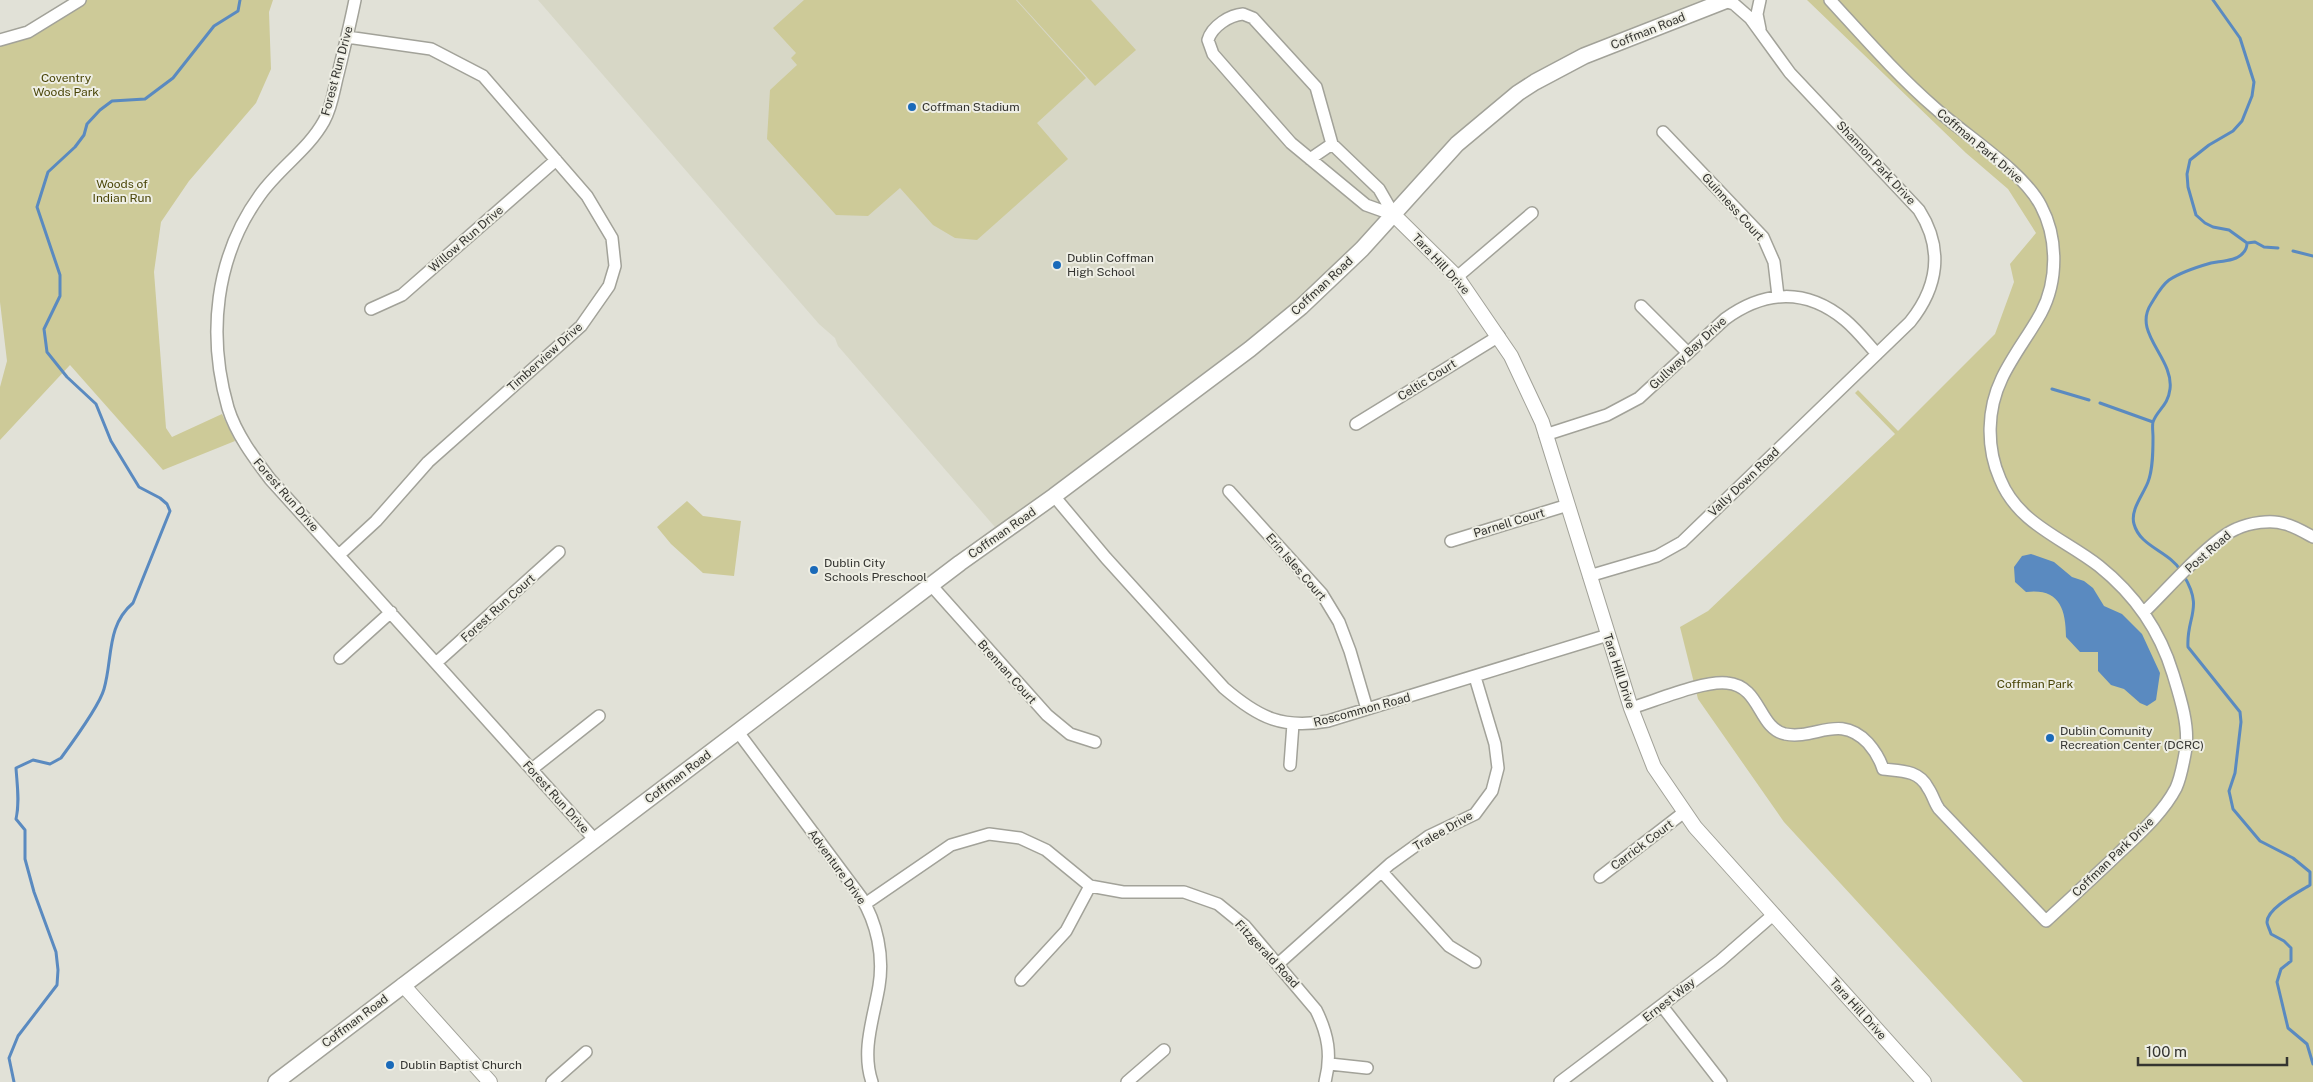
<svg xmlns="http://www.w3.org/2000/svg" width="2313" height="1082" font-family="'Public Sans',sans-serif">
	<rect width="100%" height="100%" fill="#e1e1d7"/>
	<!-- built -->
	<path fill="#d7d7c6" d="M 538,0 L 1727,0 L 1518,93 L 1329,282 L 1001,534 L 838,346 L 835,338 L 819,324 Z"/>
	<!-- green -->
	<path fill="#cdca98" d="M 80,0 L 273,0 L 269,12 L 271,69 L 256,103 L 189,181 L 161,222 L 154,272 L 166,428 L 172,437 L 222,414 L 235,441 L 163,470 L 70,365 L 0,440 L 0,387 L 7,361 L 0,302 L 0,40 Z
		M 804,0 L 1016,0 L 1086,78 L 1037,123 L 1068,159 L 977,240 L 955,238 L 933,225 L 900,188 L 868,216 L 836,215 L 767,139 L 770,90 L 797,65 L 791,58 L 796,53 L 773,28 Z
		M 1017,0 L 1091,0 L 1136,50 L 1095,86 Z
		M 1807,0 L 2313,0 L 2313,1082 L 2023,1082 L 1784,822 L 1698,699 L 1680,627 L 1708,611 L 1895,434 L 1855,393 L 1858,390 L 1898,431 L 1995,334 L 2014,282 L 2010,264 L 2036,233 L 2008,189 L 1966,153 Z
		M 687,501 L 703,516 L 741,521 L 734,576 L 703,573 L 671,544 L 657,527 Z"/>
	<!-- water -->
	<path fill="#5a8ac0" d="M 2031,554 L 2054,562 L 2072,577 L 2084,581 L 2093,588 L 2104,606 L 2122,614 L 2142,634 L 2160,673 L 2156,700 L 2147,706 L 2140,703 L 2124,689 L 2111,685 L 2098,671 L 2098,652 L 2080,652 L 2066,637 C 2066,607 2058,588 2026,592 L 2015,582 L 2014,567 L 2022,556 Z"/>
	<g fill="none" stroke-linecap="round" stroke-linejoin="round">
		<!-- stream -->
		<path stroke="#5a8ac0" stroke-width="3" d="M 2247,243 L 2255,242 L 2264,247 L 2278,248
			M 2293,251 L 2313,256
			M 2052,389 L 2089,400
			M 2100,403 L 2153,422
			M 2181,571 C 2169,551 2140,547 2134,524 C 2130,510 2143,495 2148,482 C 2153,469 2153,451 2153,437 C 2153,432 2152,426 2153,422 C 2157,410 2168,406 2170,389 C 2174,358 2132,333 2151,304 C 2156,296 2161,286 2169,280 C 2181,272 2197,267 2211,263 C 2221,261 2237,261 2243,253 C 2246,250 2247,246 2247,243 L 2229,230 L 2213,227 L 2205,223 L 2196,215 L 2188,187 L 2187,174 L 2190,160 L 2209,145 L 2233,131 L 2242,121 L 2252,96 L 2254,82 L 2240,38 L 2213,0
			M 2184,576 C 2204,609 2186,617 2188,647 L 2240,712 L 2241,722 L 2235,773 L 2229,791 L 2233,809 L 2260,841 L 2293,858 L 2310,872 L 2310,885 C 2299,892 2267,908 2267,922 C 2267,925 2270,930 2271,934 L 2284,941 L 2291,948 L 2291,961 L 2281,969 L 2277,982 L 2288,1028 L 2307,1044 L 2313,1064
			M 14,1082 L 9,1058 L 18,1036 L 57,985 L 58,970 L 56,952 L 34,892 L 25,859 L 25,830 L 16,819 C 20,802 17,784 16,768 L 33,760 L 50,764 L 61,758 C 72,743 100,704 104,689 C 113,658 106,626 133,603 L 170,511 L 167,504 L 160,498 L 139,487 L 111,441 L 96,404 L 67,377 L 47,352 L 44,329 L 60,296 L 60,275 L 37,207 L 48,172 L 75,147 L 84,135 L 87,124 L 100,110 L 112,101 L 145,99 L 173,78 L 214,26 L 238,11 L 240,0"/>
		<!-- minor casing -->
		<g stroke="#a2a299" stroke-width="14">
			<path id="minor" d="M 355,0 C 350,25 344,49 338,74 C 334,89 332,107 324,121 C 308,150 279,168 260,195 C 215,257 207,335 228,408 C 236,434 254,458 270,479 L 595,840
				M 1760,0 L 1757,14 L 1760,29
				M 1243,14 L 1253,18 L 1316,87 L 1332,144 L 1379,189 L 1394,215 L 1366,205 L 1291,143 L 1213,54 L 1208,40 C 1212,26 1230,15 1243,14 Z
				M 0,40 L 28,32 L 80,0
				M 1663,132 L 1763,237 L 1774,262 L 1778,296
				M 1310,159 L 1332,144
				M 1457,277 L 1532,213
				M 1641,306 L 1688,353
				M 371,309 L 402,295 L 556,160
				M 1356,424 L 1499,336
				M 1545,435 L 1607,415 L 1639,398 L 1725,319 C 1765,290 1806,288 1845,320 C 1857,330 1867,343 1877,354
				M 1229,491 L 1322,594 L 1339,622 L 1350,651 L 1367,709
				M 1054,496 L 1106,558 L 1224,688 C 1259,718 1282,729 1328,721 L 1608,635
				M 1451,541 L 1568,505
				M 339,555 L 376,521 L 428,462 L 581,326 L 609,286 L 615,266 L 612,238 L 587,196 L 483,76 L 431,49 L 347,37
				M 1589,576 L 1657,556 L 1682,542 L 1910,322 C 1938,287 1944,249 1919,210 L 1790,73 L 1750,18 L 1734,4 L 1724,1
				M 931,585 L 1047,715 L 1070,734 L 1095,742
				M 2144,612 C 2166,591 2210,540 2236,529 C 2249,523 2271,519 2285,524 C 2294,526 2304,532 2313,537
				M 340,658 L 391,612
				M 436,663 L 559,552
				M 1631,708 C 1655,701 1704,680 1727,683 C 1761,686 1758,728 1785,734 C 1816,740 1839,713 1868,743 C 1875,751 1880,759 1883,769 C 1901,771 1919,770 1928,788 C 1933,795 1934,802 1939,809 L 2046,921 C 2071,898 2095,876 2119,853 C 2139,834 2163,813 2176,788 C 2181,777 2184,760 2186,748 C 2189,724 2180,697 2173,674 C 2160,631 2134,594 2099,566 C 2063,538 2018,524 2000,479 C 1986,447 1987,409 2002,378 C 2013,355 2029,335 2041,313 C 2058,281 2058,238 2041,206 C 2023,171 1966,136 1935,108 C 1897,75 1864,37 1830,0
				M 738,732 L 861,897 C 877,923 884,956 879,986 C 874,1017 861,1050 872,1082
				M 1290,765 L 1293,724
				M 532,769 L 599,716
				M 1382,872 L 1449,946 L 1475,962
				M 1600,877 L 1683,813
				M 865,904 L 951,845 L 989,834 L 1020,838 L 1046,850 L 1090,886 L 1123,892 L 1184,892 L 1218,904 L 1245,926 L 1316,1010 C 1328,1034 1332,1055 1325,1082
				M 1278,964 L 1390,864 L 1429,836 L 1475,814 L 1492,791 L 1498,768 L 1495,744 L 1475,677
				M 1021,980 L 1066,931 L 1090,886
				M 1662,1006 L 1721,1082
				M 1330,1064 L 1367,1068
				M 552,1082 L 586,1052
				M 1127,1082 L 1164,1050
				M 1560,1082 L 1720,961 L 1774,914"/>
		</g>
		<!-- tertiary casing -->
		<g stroke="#a2a299" stroke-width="16">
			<path id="tertiary" d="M 1394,215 L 1457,277 L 1511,356 L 1542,422 L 1631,708 L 1654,767 L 1695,827 L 1924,1082
				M 403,985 L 490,1082"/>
		</g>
		<!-- secondary casing -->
		<g stroke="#a2a299" stroke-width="18">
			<path id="secondary" d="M 276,1082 L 960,563 L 1054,496 L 1250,349 L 1301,307 L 1362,249 L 1457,144 L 1518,93 L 1535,82 L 1584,56 L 1727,0"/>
		</g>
		<!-- minor -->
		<use href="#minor" stroke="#fff" stroke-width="11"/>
		<!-- tertiary -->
		<use href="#tertiary" stroke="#fff" stroke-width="14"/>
		<!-- secondary -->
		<use href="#secondary" stroke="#fff" stroke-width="15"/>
	</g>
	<!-- markers -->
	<g fill="#1a6ab9" stroke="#eeeee4" stroke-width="2">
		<circle cx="912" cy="107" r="5"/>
		<circle cx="1057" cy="265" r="5"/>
		<circle cx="814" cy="570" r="5"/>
		<circle cx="2050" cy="738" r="5"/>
		<circle cx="390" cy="1065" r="5"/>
	</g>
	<g text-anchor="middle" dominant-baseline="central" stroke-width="4" stroke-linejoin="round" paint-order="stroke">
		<!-- street labels -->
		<g font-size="12" fill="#343430" stroke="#eeeee4">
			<text transform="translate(1648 31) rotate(-22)">Coffman Road</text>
			<text transform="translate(337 71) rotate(-75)">Forest Run Drive</text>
			<text transform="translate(1980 146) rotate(40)">Coffman Park Drive</text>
			<text transform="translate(1876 163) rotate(47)">Shannon Park Drive</text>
			<text transform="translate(1733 207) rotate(48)">Guinness Court</text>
			<text transform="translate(466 239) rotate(-41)">Willow Run Drive</text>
			<text transform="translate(1441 264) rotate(47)">Tara Hill Drive</text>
			<text transform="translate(1322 286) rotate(-43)">Coffman Road</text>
			<text transform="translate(1688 353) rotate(-43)">Gullway Bay Drive</text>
			<text transform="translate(545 357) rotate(-42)">Timberview Drive</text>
			<text transform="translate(1427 380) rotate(-32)">Celtic Court</text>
			<text transform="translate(1744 482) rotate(-44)">Vally Down Road</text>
			<text transform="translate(286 495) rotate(49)">Forest Run Drive</text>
			<text transform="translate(1509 523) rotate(-17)">Parnell Court</text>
			<text transform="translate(1002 533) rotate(-35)">Coffman Road</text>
			<text transform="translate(2208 552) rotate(-41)">Post Road</text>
			<text transform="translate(1296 567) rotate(49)">Erin Isles Court</text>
			<text transform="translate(498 608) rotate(-42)">Forest Run Court</text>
			<text transform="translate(1619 671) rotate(72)">Tara Hill Drive</text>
			<text transform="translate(1007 672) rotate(48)">Brennan Court</text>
			<text transform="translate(1362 710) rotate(-15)">Roscommon Road</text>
			<text transform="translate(678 777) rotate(-37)">Coffman Road</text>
			<text transform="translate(556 797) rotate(48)">Forest Run Drive</text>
			<text transform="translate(1443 831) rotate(-30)">Tralee Drive</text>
			<text transform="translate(1642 845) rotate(-37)">Carrick Court</text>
			<text transform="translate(2113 857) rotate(-44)">Coffman Park Drive</text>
			<text transform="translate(837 867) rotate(54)">Adventure Drive</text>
			<text transform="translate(1267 954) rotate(47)">Fitzgerald Road</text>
			<text transform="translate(1669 1000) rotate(-38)">Ernest Way</text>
			<text transform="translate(1858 1009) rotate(48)">Tara Hill Drive</text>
			<text transform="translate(355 1021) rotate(-37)">Coffman Road</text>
		</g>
		<!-- park labels -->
		<g font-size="12" fill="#494507" stroke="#eeeee4">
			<text x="66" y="78">Coventry<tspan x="66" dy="14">Woods Park</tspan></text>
			<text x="122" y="184">Woods of<tspan x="122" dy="14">Indian Run</tspan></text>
			<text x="2035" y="684">Coffman Park</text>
		</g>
		<!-- poi labels -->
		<g font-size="12" fill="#343430" stroke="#eeeee4" text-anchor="start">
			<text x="922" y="107">Coffman Stadium</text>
			<text x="1067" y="258">Dublin Coffman<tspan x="1067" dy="14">High School</tspan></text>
			<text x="824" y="563">Dublin City<tspan x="824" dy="14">Schools Preschool</tspan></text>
			<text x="2060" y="731">Dublin Comunity<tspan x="2060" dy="14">Recreation Center (DCRC)</tspan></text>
			<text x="400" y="1065">Dublin Baptist Church</text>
		</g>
	</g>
	<!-- scale -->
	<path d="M2138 1057v8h149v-8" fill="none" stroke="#343430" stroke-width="2.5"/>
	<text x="2146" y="1057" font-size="15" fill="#343430" stroke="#eeeee4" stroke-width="4" paint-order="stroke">100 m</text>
</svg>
